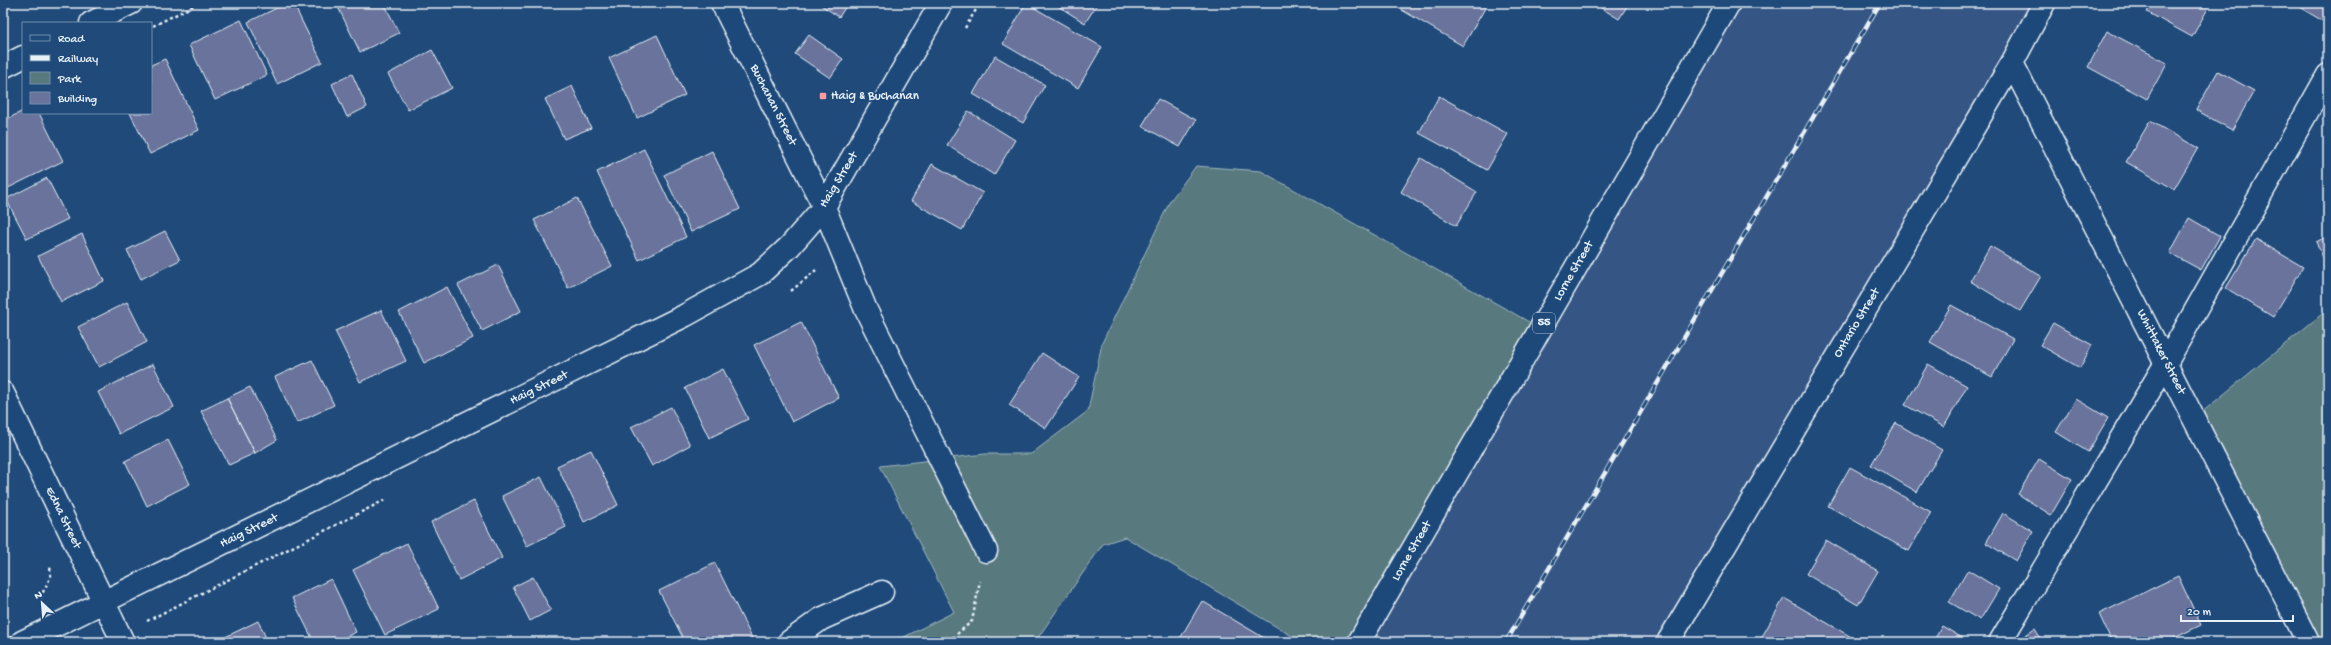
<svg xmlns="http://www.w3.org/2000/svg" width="2331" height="645" font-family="'Gochi Hand',sans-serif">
	<rect width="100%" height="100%" fill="#1f4a7a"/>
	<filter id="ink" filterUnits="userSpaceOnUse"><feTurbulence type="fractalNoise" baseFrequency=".025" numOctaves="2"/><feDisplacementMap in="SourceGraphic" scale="8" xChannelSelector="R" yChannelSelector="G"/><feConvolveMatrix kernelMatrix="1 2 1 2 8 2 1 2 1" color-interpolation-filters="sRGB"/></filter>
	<g filter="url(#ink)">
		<!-- built -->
		<path fill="#355684" d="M 1725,3 L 2044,3 L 1668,642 L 1356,642 Z"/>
		<!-- green -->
		<path fill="#587a7f" stroke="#a0b6bc" d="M 1196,166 L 1261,171 L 1538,327 L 1356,642 L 1302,642 L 1125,537 L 1103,544 L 1035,642 L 894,642 L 954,612 L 880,466 L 985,454 L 1031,454 L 1088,411 L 1102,343 L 1170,201 Z
			M 2328,309 L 2328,642 L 2310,642 L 2196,417 Z"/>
		<!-- building -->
		<path fill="#69739c" stroke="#e8f1f8" d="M 287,3 L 293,3 L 322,62 L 277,84 L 248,22 Z
			M 336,3 L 384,3 L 399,33 L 360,52 Z
			M 818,3 L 848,3 L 839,17 Z
			M 1026,3 L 1102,47 L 1078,88 L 1003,44 Z
			M 1053,3 L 1098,3 L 1085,23 Z
			M 1390,3 L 1488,3 L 1463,46 Z
			M 1593,3 L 1629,3 L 1619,19 Z
			M 2152,3 L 2211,3 L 2192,37 L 2147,12 Z
			M 2302,3 L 2328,3 L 2328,24 L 2299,7 Z
			M 241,20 L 267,75 L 215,100 L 189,45 Z
			M 2107,31 L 2167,63 L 2147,99 L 2088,67 Z
			M 657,35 L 685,95 L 637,118 L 609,58 Z
			M 809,35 L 843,59 L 830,78 L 795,54 Z
			M 432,50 L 452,88 L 408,110 L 388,74 Z
			M 995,56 L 1045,85 L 1023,123 L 973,94 Z
			M 165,59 L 199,130 L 150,154 L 130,113 L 151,113 L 151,65 Z
			M 2218,71 L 2254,91 L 2232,130 L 2196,110 Z
			M 352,74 L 367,107 L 347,117 L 332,84 Z
			M 572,86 L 591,128 L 564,139 L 545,99 Z
			M 1439,96 L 1508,134 L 1487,170 L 1419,133 Z
			M 1158,99 L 1196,120 L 1180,147 L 1142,126 Z
			M 23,111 L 23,113 L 39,113 L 63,161 L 4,190 L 3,121 Z
			M 968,111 L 1015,140 L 994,175 L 947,145 Z
			M 2150,121 L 2198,148 L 2174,189 L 2126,162 Z
			M 644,149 L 686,237 L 639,260 L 597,172 Z
			M 712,151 L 740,209 L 691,232 L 664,175 Z
			M 1421,158 L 1477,192 L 1456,226 L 1401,192 Z
			M 932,164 L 983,193 L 962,230 L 911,201 Z
			M 47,178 L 68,219 L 27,239 L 6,199 Z
			M 577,198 L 612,266 L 568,288 L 534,220 Z
			M 2189,218 L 2220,236 L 2201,270 L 2170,253 Z
			M 165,231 L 180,260 L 141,279 L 127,250 Z
			M 82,234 L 104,281 L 61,302 L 38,256 Z
			M 2328,236 L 2328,268 L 2316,242 Z
			M 2256,239 L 2303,267 L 2273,317 L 2226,288 Z
			M 1990,246 L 2041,276 L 2020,311 L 1970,281 Z
			M 498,265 L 521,311 L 482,331 L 458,285 Z
			M 447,287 L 473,338 L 424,363 L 399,312 Z
			M 127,302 L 147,342 L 99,367 L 78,327 Z
			M 1951,305 L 2013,339 L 1992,377 L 1930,342 Z
			M 381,310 L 406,361 L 360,382 L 335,331 Z
			M 801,322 L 839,398 L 792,422 L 754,345 Z
			M 2053,323 L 2092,345 L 2080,368 L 2040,345 Z
			M 1042,353 L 1079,377 L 1046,428 L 1009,405 Z
			M 312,360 L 334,405 L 297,423 L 275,377 Z
			M 153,364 L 174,407 L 119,434 L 98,392 Z
			M 1928,364 L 1967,386 L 1944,427 L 1905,405 Z
			M 723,369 L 748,419 L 709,438 L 685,388 Z
			M 250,387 L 277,440 L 255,453 L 227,398 Z
			M 227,398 L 255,453 L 229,465 L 201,411 Z
			M 2076,399 L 2108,418 L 2088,452 L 2056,432 Z
			M 671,407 L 690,445 L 652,466 L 631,427 Z
			M 1896,423 L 1942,450 L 1917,492 L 1871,465 Z
			M 168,440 L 190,484 L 147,506 L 125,461 Z
			M 591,450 L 618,505 L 584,522 L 557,466 Z
			M 2039,459 L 2072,479 L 2051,515 L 2018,494 Z
			M 1850,467 L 1931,512 L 1909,551 L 1828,506 Z
			M 541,477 L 566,527 L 527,546 L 502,496 Z
			M 474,501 L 502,558 L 459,580 L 431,522 Z
			M 2003,513 L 2033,531 L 2016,561 L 1986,543 Z
			M 1826,540 L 1878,571 L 1858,605 L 1806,574 Z
			M 407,543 L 439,609 L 385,635 L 353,570 Z
			M 715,563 L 754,642 L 685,642 L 659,591 Z
			M 1968,570 L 1999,589 L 1980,620 L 1949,602 Z
			M 2178,576 L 2201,625 L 2166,642 L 2112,642 L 2099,614 Z
			M 533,577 L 551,610 L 530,621 L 513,587 Z
			M 331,579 L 356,632 L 335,642 L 314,642 L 292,598 Z
			M 1784,598 L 1860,642 L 1759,642 Z
			M 1202,601 L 1271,642 L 1178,642 Z
			M 258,621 L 268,642 L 215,642 Z
			M 1942,626 L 1969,642 L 1933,642 Z
			M 2035,629 L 2043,642 L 2014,642 Z"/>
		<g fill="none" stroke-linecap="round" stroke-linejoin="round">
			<!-- minor casing -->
			<g stroke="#e8f1f8" stroke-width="25">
				<path id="minor" d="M 722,3 L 824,207 L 866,310 L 986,551
					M 91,23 L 131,3
					M 2012,63 L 2308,642
					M 3,67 L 23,57
					M 3,393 L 123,642
					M 22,642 L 684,316 L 760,274 L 790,246 L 824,207 L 941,3
					M 789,642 L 821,619 L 882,592
					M 1668,642 L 2012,63 L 2044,3
					M 2000,642 L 2166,363 L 2328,75"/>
			</g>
			<!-- major casing -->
			<g stroke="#e8f1f8" stroke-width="25">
				<path id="major" d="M 1359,642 L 1729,3"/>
			</g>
			<!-- path -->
			<path stroke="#e8f1f8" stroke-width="2.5" stroke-dasharray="3 3" stroke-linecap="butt" d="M 153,26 L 199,3
				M 965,28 L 980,3
				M 791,291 L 816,270
				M 40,598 L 51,576 L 50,566
				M 147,621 L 385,500
				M 1150,640 L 1153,642
				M 948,642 L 972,621 L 980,581"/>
			<!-- minor -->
			<use href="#minor" stroke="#1f4a7a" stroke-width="22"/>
			<!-- major -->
			<use href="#major" stroke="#1f4a7a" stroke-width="22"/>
			<!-- rail casing -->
			<g stroke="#e8f1f8" stroke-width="4.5">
				<path id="rail" d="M 1506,642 L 1880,3"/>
			</g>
			<!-- rail -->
			<use href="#rail" stroke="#1f4a7a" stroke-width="3" stroke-dasharray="9" stroke-linecap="butt"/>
		</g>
	</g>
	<!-- markers -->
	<rect fill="#ff9aa2" stroke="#1f4a7a" stroke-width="1.5" x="819" y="92" width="8" height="8" rx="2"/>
	<g text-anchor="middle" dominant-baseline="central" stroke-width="3" stroke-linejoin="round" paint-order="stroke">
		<!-- shield labels -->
		<rect fill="#1f4a7a" stroke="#acbfd2" stroke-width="1" x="1533" y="313" width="22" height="20" rx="3"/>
		<g font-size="12" font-weight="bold" fill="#e8f1f8">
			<text x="1544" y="323">55</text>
		</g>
		<!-- poi labels -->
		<g font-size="13" fill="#e8f1f8" stroke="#1f4a7a" text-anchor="start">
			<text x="831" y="96">Haig &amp; Buchanan</text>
		</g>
		<!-- street labels -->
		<g font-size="13" fill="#e8f1f8" stroke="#1f4a7a">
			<text transform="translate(773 105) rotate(63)">Buchanan Street</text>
			<text transform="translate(839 180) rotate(-59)">Haig Street</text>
			<text transform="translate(1574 271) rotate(-60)">Lorne Street</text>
			<text transform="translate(1857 323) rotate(-59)">Ontario Street</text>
			<text transform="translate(2161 352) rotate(63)">Whittaker Street</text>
			<text transform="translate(539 388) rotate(-26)">Haig Street</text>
			<text transform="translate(63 518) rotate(64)">Edna Street</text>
			<text transform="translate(249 531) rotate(-26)">Haig Street</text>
			<text transform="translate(1412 551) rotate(-60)">Lorne Street</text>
		</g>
	</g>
	<!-- margin -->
	<rect width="2331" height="645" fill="none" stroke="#1f4a7a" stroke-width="16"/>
	<rect x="8" y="8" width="2315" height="629" fill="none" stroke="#e8f1f8" stroke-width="1.5" filter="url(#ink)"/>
	<!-- legend -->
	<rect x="22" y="22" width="130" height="92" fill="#1f4a7a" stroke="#6f8dac"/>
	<rect x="30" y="35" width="20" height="6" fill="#1f4a7a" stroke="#6f8dac"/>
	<text x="58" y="42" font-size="12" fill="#e8f1f8">Road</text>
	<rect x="30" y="55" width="20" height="6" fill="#e8f1f8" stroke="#6f8dac"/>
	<text x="58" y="62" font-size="12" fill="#e8f1f8">Railway</text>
	<rect x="30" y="72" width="20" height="12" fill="#587a7f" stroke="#6f8dac"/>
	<text x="58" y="82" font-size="12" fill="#e8f1f8">Park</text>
	<rect x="30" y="92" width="20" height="12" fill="#69739c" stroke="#6f8dac"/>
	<text x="58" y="102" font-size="12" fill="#e8f1f8">Building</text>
	<!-- north arrow -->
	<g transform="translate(42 603) rotate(334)" stroke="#1f4a7a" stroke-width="3" paint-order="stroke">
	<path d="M0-3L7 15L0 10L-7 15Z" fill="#e8f1f8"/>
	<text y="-6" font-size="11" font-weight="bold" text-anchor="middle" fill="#e8f1f8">N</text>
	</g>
	<!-- scale -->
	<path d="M2181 615v6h112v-6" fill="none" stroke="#e8f1f8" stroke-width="2"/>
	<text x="2187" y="615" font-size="12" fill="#e8f1f8" stroke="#1f4a7a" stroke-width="3" paint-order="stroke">20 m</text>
</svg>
